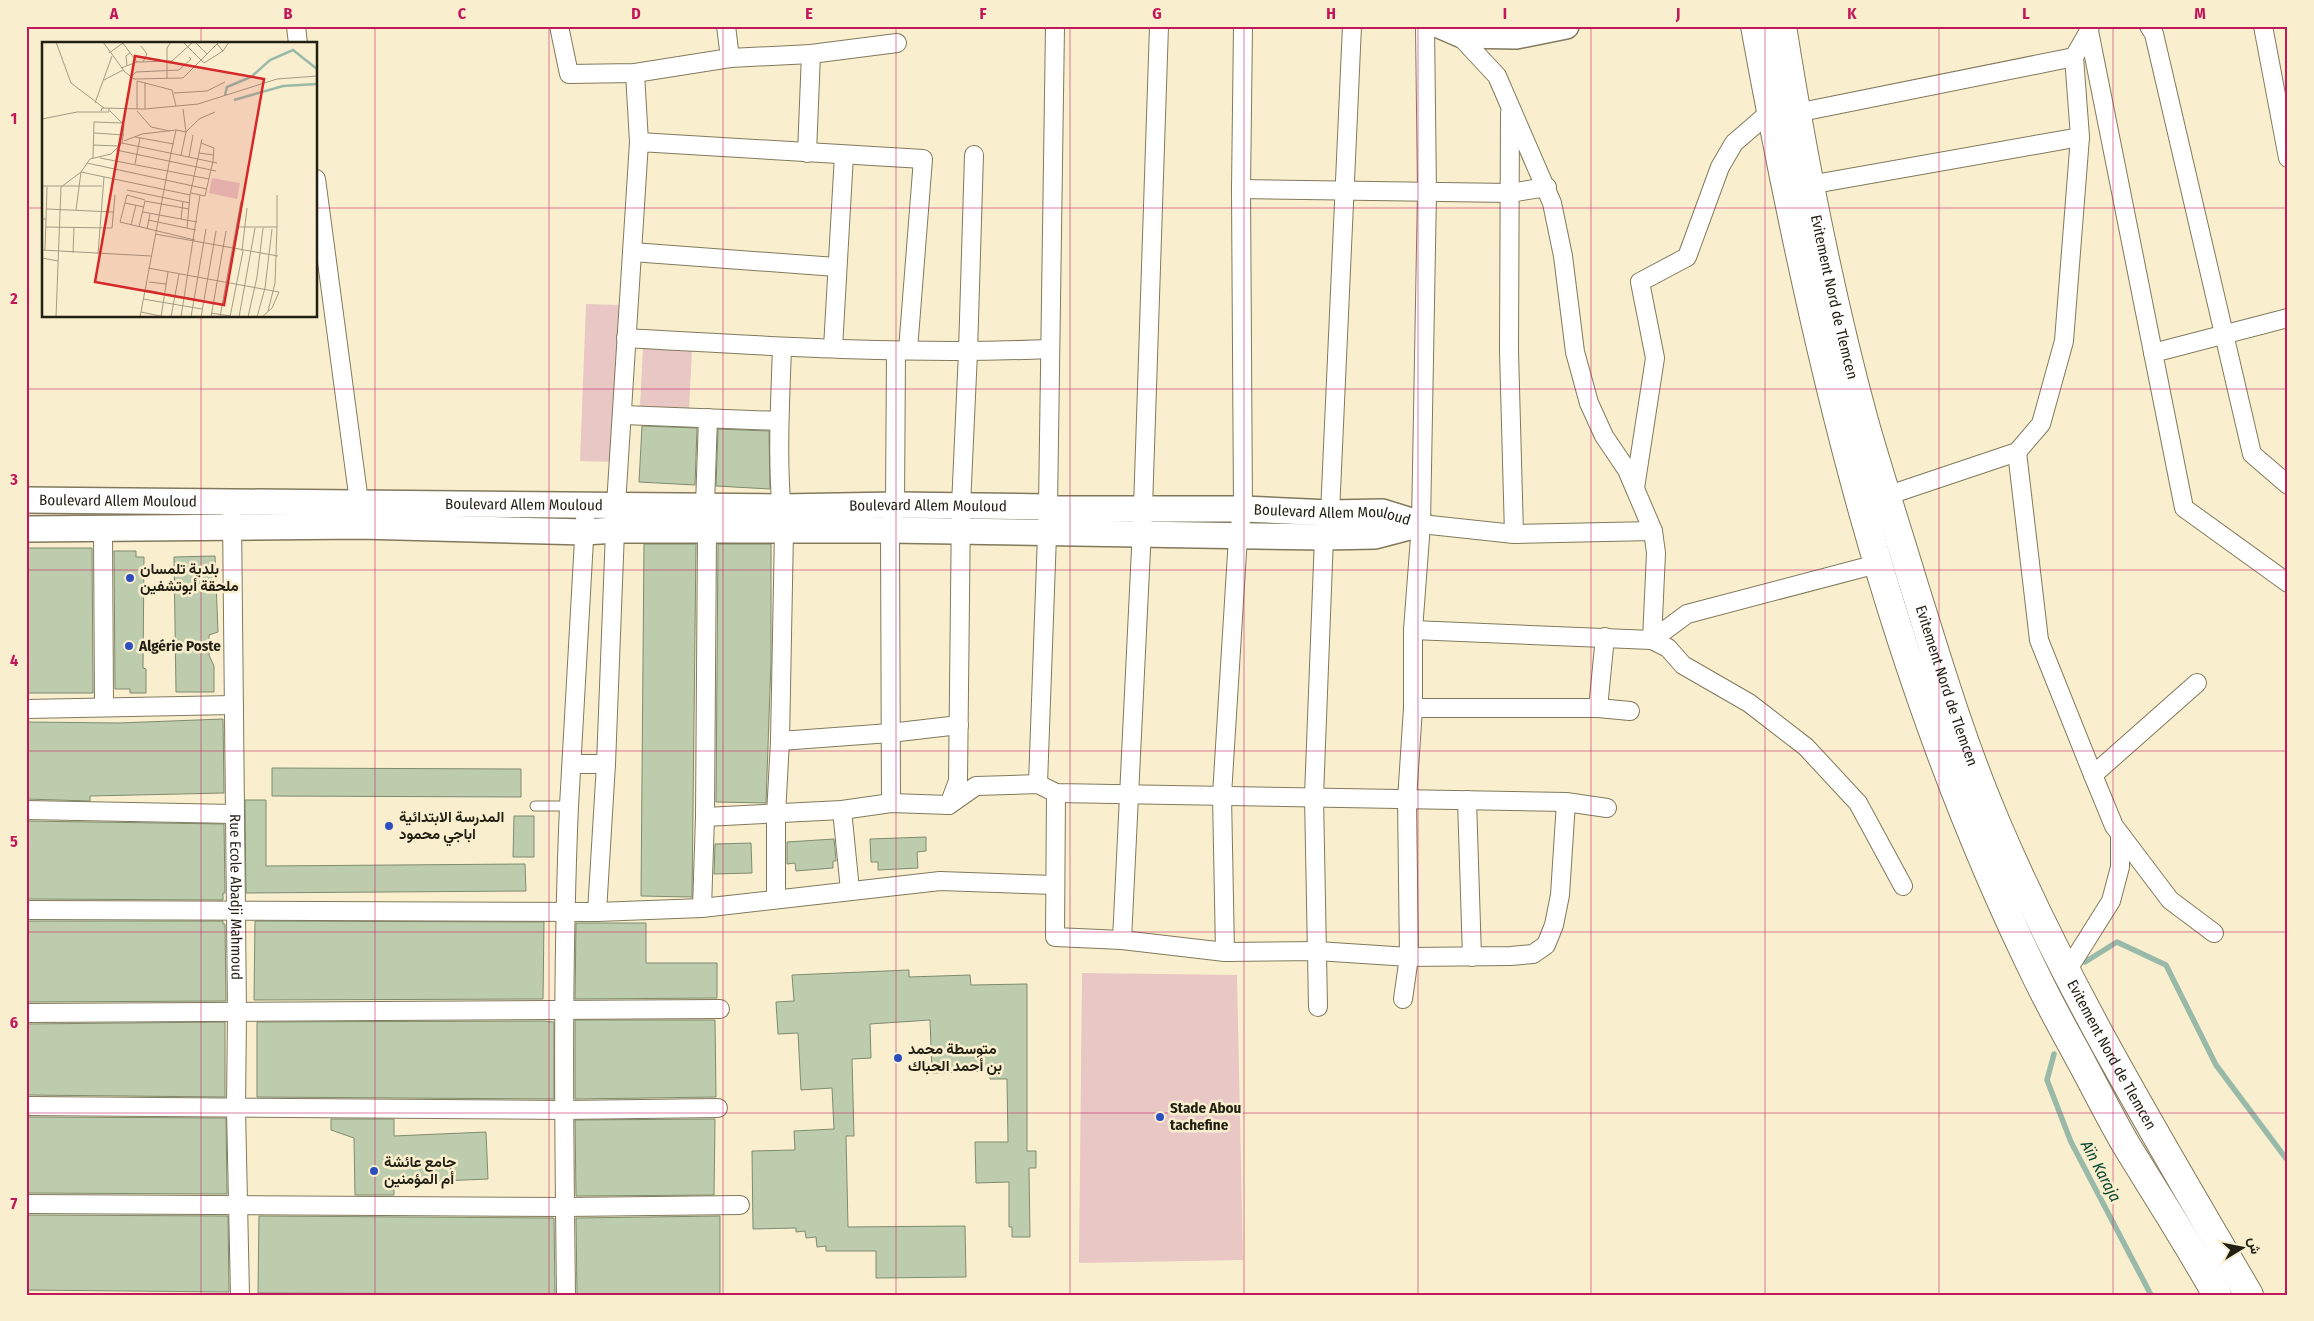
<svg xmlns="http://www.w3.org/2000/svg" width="2314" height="1321" font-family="'Fira Sans Condensed',Vazirmatn,sans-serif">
	<rect width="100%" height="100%" fill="#f9efcf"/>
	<!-- green -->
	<path fill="#e8c7c4" d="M 586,304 L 620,305 L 614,462 L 580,461 Z
		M 643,347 L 692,350 L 689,410 L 640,407 Z
		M 1082,973 L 1237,975 L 1243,1260 L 1079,1263 Z"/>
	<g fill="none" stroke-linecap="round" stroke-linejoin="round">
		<!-- stream -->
		<path stroke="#99baa9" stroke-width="5.5" d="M 2085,962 L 2117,942 L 2166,965 L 2216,1065 L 2288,1161
			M 2054,1054 L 2047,1080 L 2071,1142 L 2151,1295"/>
	</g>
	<!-- building -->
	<path fill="#beccae" stroke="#7e8b6f" d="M 642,426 L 697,428 L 695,485 L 639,482 Z
		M 718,429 L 769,431 L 770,489 L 716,486 Z
		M 644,544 L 696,544 L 692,897 L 641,896 Z
		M 718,544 L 771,544 L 771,661 L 766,803 L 716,802 Z
		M 26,548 L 92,548 L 93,693 L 26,693 Z
		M 114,551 L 136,551 L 136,557 L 144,557 L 143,668 L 146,669 L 146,693 L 130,693 L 130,689 L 115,689 Z
		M 215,556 L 218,632 L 209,635 L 209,655 L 214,666 L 214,692 L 176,692 L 174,557 Z
		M 223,719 L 224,793 L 90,796 L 90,801 L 26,799 L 26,722 L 119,723 Z
		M 272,768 L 521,769 L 521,797 L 272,796 Z
		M 245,800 L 266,800 L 266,866 L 525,864 L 526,891 L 246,893 Z
		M 514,816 L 534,816 L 534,857 L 513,857 Z
		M 26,821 L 224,824 L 225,893 L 223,893 L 223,900 L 26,899 Z
		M 926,837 L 926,851 L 917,852 L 918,868 L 878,870 L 878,862 L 871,862 L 870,839 Z
		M 834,839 L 836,861 L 833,861 L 833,868 L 796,871 L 795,863 L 787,864 L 787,842 Z
		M 751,843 L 752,873 L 714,874 L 715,844 Z
		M 26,921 L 223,921 L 223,924 L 225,924 L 226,1001 L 26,1002 Z
		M 255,921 L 544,922 L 543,999 L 254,1000 Z
		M 576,923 L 646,923 L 646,963 L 717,963 L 717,998 L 575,999 Z
		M 909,970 L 909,977 L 970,975 L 971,985 L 1027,984 L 1027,1151 L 1036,1151 L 1036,1168 L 1029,1168 L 1030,1237 L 1012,1237 L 1012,1227 L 1009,1227 L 1009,1182 L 976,1183 L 975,1142 L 1008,1142 L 1007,1079 L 990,1079 L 990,1071 L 932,1073 L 930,1020 L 870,1024 L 871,1058 L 852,1059 L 854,1136 L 846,1136 L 848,1227 L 965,1226 L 966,1277 L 876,1278 L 876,1251 L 826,1251 L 826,1246 L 817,1247 L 816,1237 L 806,1238 L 805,1231 L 796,1232 L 796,1228 L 753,1229 L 752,1151 L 795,1150 L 794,1131 L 834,1129 L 832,1088 L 801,1090 L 798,1033 L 778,1034 L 776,1002 L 794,1001 L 792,975 Z
		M 575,1020 L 715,1020 L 716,1097 L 575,1099 Z
		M 543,1021 L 554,1022 L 554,1099 L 257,1097 L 257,1022 Z
		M 225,1022 L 225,1097 L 26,1095 L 26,1024 Z
		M 26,1117 L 226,1118 L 227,1194 L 26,1193 Z
		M 331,1119 L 394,1119 L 394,1136 L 486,1132 L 488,1179 L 394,1183 L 394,1195 L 355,1195 L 354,1138 L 331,1130 Z
		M 715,1119 L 714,1195 L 576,1196 L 575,1120 Z
		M 26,1215 L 228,1216 L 229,1292 L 26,1290 Z
		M 259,1216 L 554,1218 L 555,1294 L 258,1293 Z
		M 720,1216 L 720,1295 L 577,1294 L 576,1218 Z"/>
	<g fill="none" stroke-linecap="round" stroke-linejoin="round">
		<!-- service casing -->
		<g stroke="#82795c" stroke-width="11">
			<path id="service" d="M 535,806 L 569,806"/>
		</g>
		<!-- minor casing -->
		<g stroke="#82795c" stroke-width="20">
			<g id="minor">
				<path d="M 296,26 L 298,44"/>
				<path d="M 559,26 L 569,74 L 635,73 L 730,58 L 811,54 L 897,43"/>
				<path d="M 726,26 L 730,58"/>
				<path d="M 2090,26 L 2089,31 L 2184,508 L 2288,583"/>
				<path d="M 2149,26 L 2154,34 L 2252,454 L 2288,485"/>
				<path d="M 2263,26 L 2288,158"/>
				<path d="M 1456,32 L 1497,76 L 1552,203 L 1563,256 L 1575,352 L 1589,403 L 1604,436 L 1627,470 L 1653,531 L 1656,553 L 1652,640"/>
				<path d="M 635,73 L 639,142"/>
				<path d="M 1510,112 L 1509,351 L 1514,534"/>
				<path d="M 1796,113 L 2074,57"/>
				<path d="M 807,153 L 811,54"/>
				<path d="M 316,179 L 359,502"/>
				<path d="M 1809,185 L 2080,137"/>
				<path d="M 1241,189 L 1510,193 L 1547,187"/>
				<path d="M 632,252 L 836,267"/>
				<path d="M 626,338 C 767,346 908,355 1049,349"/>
				<path d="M 833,348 L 844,155"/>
				<path d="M 2153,353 L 2288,318"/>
				<path d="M 623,415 L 779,421"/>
				<path d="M 2017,452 L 2039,640 L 2093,775 L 2114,826 L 2170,900 L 2214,933"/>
				<path d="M 1635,488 L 1655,358 L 1640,282 L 1687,257 L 1720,167 L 1734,143 L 1771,111"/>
				<path d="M 1886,496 L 2017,452 L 2041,424 L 2064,341 L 2080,137 L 2074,57 L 2089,31"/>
				<path id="s1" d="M 232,515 L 237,1013 L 236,1109 L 240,1295"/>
				<path d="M 1421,524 L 1514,534 L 1653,531"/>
				<path d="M 103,529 L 104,707"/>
				<path d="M 1413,630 L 1652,640 L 1668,648 L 1683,665 L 1749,703 L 1806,747 L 1858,803 L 1903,886"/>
				<path d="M 1652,640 L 1687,614 L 1877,564"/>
				<path d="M 1413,708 L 1598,708 L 1630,711"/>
				<path d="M 1598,708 L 1605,637"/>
				<path d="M 26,709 L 234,705"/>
				<path d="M 780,741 L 890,733 L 959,725"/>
				<path d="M 572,764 L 606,764"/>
				<path d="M 2093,775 L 2197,683"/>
				<path d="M 1038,784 L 1048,507 L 1055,26"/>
				<path d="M 1056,793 L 1055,937 L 1122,940 L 1225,952 L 1317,951 L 1409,957 L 1511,956 L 1533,954 L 1546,945 L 1554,925 L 1560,895 L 1566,802"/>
				<path d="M 1467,800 L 1472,957"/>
				<path d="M 891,803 L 890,530 L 895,505 L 896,351"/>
				<path d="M 949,805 L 958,781 L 961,506 L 968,352 L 974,155"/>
				<path d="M 26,810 L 235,814"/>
				<path d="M 842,810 L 850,890"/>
				<path d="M 705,817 L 842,810 L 891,803 L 949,805 L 976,786 L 1038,784 L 1056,793 L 1566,802 L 1607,808"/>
				<path d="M 776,899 L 776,815 L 780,741 L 784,531 C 776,470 780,408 782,347"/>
				<path d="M 702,908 L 705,817 L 707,531 L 705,505 L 708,418"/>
				<path d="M 26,910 L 597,912 L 702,908 L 940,881 L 1055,885"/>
				<path d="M 597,912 L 606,764 L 616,505 L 639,142 L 923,159 L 908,350"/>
				<path d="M 1122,940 L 1143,508 L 1159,26"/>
				<path d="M 1225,952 L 1222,795 L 1238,537 L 1243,509 L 1241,189 L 1243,26"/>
				<path d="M 2067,971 L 2111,901 L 2120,867 L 2120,834"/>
				<path d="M 1403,999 L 1409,957 L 1407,800 L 1413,708 L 1413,630 L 1421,524 L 1427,192 L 1425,26"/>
				<path d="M 1318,1007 L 1314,796 L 1324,537 L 1330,513 L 1352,26"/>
				<path d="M 26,1013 L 720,1009"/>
				<path d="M 26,1106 L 564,1110 L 718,1108"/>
				<path d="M 26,1204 L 565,1207 L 740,1205"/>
				<path d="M 566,1295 C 564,1132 562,969 569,806 C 574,705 581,605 586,504"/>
			</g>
		</g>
		<!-- secondary casing -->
		<g stroke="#82795c" stroke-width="28">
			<g id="secondary">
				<path d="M 1441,26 L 1462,35 L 1516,36 L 1566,26"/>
				<path id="s2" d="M 26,500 L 781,507 L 895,505 L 1048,507 L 1049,509 L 1243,509 L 1330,513 L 1382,512 L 1421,524"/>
				<path d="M 26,529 L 361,526 L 585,532 L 615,530 L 890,530 L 1324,537 L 1375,536 L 1421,524"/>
			</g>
		</g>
		<!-- trunk casing -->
		<g stroke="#82795c" stroke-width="30">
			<g id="trunk">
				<path d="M 1755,26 C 1815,355 1890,679 2038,980 C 2052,1009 2068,1037 2083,1065 C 2097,1091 2110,1117 2125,1143 C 2156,1194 2188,1243 2217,1295"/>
				<path id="s3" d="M 1782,26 C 1803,159 1829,292 1864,421 C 1879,474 1896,526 1912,579 C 1937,659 1961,740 1994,818 C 2064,984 2159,1140 2249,1295"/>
			</g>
		</g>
		<!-- service -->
		<use href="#service" stroke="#fff" stroke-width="9"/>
		<!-- minor -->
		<use href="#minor" stroke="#fff" stroke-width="18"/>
		<!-- secondary -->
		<use href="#secondary" stroke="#fff" stroke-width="25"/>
		<!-- trunk -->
		<use href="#trunk" stroke="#fff" stroke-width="28"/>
	</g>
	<!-- grid -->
	<path fill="none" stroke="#c2185b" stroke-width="1" stroke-opacity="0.55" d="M 201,26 L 201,44M 375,26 L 375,1295M 549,26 L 549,1295M 723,26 L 723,1295M 896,26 L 896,1295M 1070,26 L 1070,1295M 1244,26 L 1244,1295M 1418,26 L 1418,1295M 1591,26 L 1591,1295M 1765,26 L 1765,1295M 1939,26 L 1939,1295M 2113,26 L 2113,1295M 26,208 L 44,208M 316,208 L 2288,208M 201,316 L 201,1295M 26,389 L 2288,389M 26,570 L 2288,570M 26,751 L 2288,751M 26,932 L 2288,932M 26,1113 L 2288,1113"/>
	<!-- markers -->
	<g fill="#2d4ebe" stroke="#f9efcf" stroke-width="2">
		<circle cx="130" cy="578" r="5"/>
		<circle cx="129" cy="646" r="5"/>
		<circle cx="389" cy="826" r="5"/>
		<circle cx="898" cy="1058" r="5"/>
		<circle cx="1160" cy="1117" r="5"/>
		<circle cx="374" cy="1171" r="5"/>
	</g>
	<g text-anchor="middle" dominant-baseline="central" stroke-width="5" stroke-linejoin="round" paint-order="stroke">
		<!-- street labels -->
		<g font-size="15" fill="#221f13" stroke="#f9efcf">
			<text stroke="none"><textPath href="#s3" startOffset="276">Evitement Nord de Tlemcen</textPath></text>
			<text stroke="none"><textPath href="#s2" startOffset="92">Boulevard Allem Mouloud</textPath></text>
			<text stroke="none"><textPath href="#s2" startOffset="498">Boulevard Allem Mouloud</textPath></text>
			<text stroke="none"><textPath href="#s2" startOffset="902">Boulevard Allem Mouloud</textPath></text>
			<text stroke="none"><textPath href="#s2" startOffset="1308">Boulevard Allem Mouloud</textPath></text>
			<text stroke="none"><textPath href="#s3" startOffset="681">Evitement Nord de Tlemcen</textPath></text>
			<text stroke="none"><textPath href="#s1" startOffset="382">Rue Ecole Abadji Mahmoud</textPath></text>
			<text stroke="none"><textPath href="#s3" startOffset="1086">Evitement Nord de Tlemcen</textPath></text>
		</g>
		<!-- poi labels -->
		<g font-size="15" font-weight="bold" fill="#221f13" stroke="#f9efcf" text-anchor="start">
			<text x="140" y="569">بلدية تلمسان<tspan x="140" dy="17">ملحقة أبوتشفين</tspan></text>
			<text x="139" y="646">Algérie Poste</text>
			<text x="399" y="817">المدرسة الابتدائية<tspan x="399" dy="17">اباجي محمود</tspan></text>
			<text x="908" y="1049">متوسطة محمد<tspan x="908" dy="17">بن أحمد الحباك</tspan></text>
			<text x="1170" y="1108">Stade Abou<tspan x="1170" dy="17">tachefine</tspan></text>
			<text x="384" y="1162">جامع عائشة<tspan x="384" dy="17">أم المؤمنين</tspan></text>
		</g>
		<!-- water labels -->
		<g font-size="16" font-style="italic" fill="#05452e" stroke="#f9efcf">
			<text transform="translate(2101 1171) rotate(62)">Aïn Karaja</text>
		</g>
	</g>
	<!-- overview -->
	<g transform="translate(42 42)">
		<rect width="275" height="275" fill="#f9efcf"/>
		<path d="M 170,136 L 198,141 L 195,157 L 167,151 Z" fill="#e8c7c4"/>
		<path fill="none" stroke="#99baa9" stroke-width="2.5" d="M 183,53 L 185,45 L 209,35 L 228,18 L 251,8 L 275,27M 192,58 L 241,44 L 275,42"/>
		<path fill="none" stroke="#a39c84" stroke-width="1" d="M 14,0 L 29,41 L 62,66M 61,0 L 83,30 L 92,37 L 141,36 L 177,0M 80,0 L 95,20M 141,0 L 162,21 L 181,9M 153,0 L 165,12M 175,2 L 181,9 L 187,0M 99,4 L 105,12 L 101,20M 67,11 L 81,1M 85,24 L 84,14 L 88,11M 79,26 L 95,20 L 130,19 L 151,0M 89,35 L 94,30 L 137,28 L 149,17 L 147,15M 125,36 L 125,6 L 129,0M 62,38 L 81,28M 95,39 L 130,48 L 134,64M 95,39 L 95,67M 103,40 L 103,67M 132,51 L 165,49 L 183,40M 53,61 L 70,14M 59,69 L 60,66 L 103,67 L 156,62 L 235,37 L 275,34M 95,69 L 109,85 L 128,89M 0,77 L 35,70 L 67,70 L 67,66M 52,91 L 82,93M 93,95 L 132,102M 82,99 L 100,92 L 134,88 L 144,90 L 141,67M 80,101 L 175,121M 51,103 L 77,104M 74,108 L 174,129M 129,111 L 134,88M 157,111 L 172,113M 139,113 L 144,90 L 157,77 L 173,70M 147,115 L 151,93M 51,116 L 52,80 L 81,81M 58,116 L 167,137M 45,121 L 165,147M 93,122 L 98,96M 0,144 L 60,144M 85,148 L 148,161M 149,151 L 163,154 L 171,119 L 172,106 L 159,101M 103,158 L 85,153 L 78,180 L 153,198M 103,159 L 147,167M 83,161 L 102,165M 5,167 L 71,170M 34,168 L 39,130 L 148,153M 101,170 L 155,180M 0,177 L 4,177 L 3,208M 4,177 L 5,145M 139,177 L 141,159M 106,178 L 154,188M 89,183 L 94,163M 4,185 L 70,186 L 73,153M 97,185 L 103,159M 194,185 L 235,185 L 235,153M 145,186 L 148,153 L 160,97M 105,187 L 108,172M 113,192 L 236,214M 0,208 L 109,214M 200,209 L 205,166M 31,211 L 32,185M 56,212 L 62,135M 0,216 L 16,219M 106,226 L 237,250 L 230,266 L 220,275M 107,240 L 124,242M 105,248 L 123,252M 101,257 L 160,267M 226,269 L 233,241 L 235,185M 99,270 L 123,275M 169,271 L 188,274M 14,275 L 19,145 L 39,130 L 48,117 L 69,112 L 80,101 L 82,83 L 68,69M 98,275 L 129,111M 119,275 L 126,230M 129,275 L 137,232M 139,275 L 158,153M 149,275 L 164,187M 159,275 L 174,189M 169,275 L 184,189M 178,275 L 199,159M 188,275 L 201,209M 197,275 L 213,186M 206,275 L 215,235 L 221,186M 215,275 L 223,246 L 230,187"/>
		<path fill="#d62828" fill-opacity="0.15" stroke="#d62828" stroke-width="2.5" d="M 93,14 L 222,37 L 182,263 L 53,240 Z"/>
		<rect width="275" height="275" fill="none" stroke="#221f13" stroke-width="2.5"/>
	</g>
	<!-- border -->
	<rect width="2314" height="1321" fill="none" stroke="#f9efcf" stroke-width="55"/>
	<!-- north arrow -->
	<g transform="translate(2242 1248) rotate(80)" stroke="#f9efcf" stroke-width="4" paint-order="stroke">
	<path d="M0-4L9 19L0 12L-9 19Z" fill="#221f13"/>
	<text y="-8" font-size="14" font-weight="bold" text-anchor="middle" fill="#221f13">ش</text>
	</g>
	<rect x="28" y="28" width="2258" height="1266" fill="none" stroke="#c2185b" stroke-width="2"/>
	<g font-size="16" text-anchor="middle" font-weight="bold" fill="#c2185b">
		<text x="114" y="19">A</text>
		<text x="288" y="19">B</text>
		<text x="462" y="19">C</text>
		<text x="636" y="19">D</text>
		<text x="809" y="19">E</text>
		<text x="983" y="19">F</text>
		<text x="1157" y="19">G</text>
		<text x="1331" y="19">H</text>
		<text x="1505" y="19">I</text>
		<text x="1678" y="19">J</text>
		<text x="1852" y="19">K</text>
		<text x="2026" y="19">L</text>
		<text x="2200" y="19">M</text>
		<text x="14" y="124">1</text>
		<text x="14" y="304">2</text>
		<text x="14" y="485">3</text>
		<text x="14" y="666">4</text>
		<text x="14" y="847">5</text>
		<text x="14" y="1028">6</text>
		<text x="14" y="1209">7</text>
	</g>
</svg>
